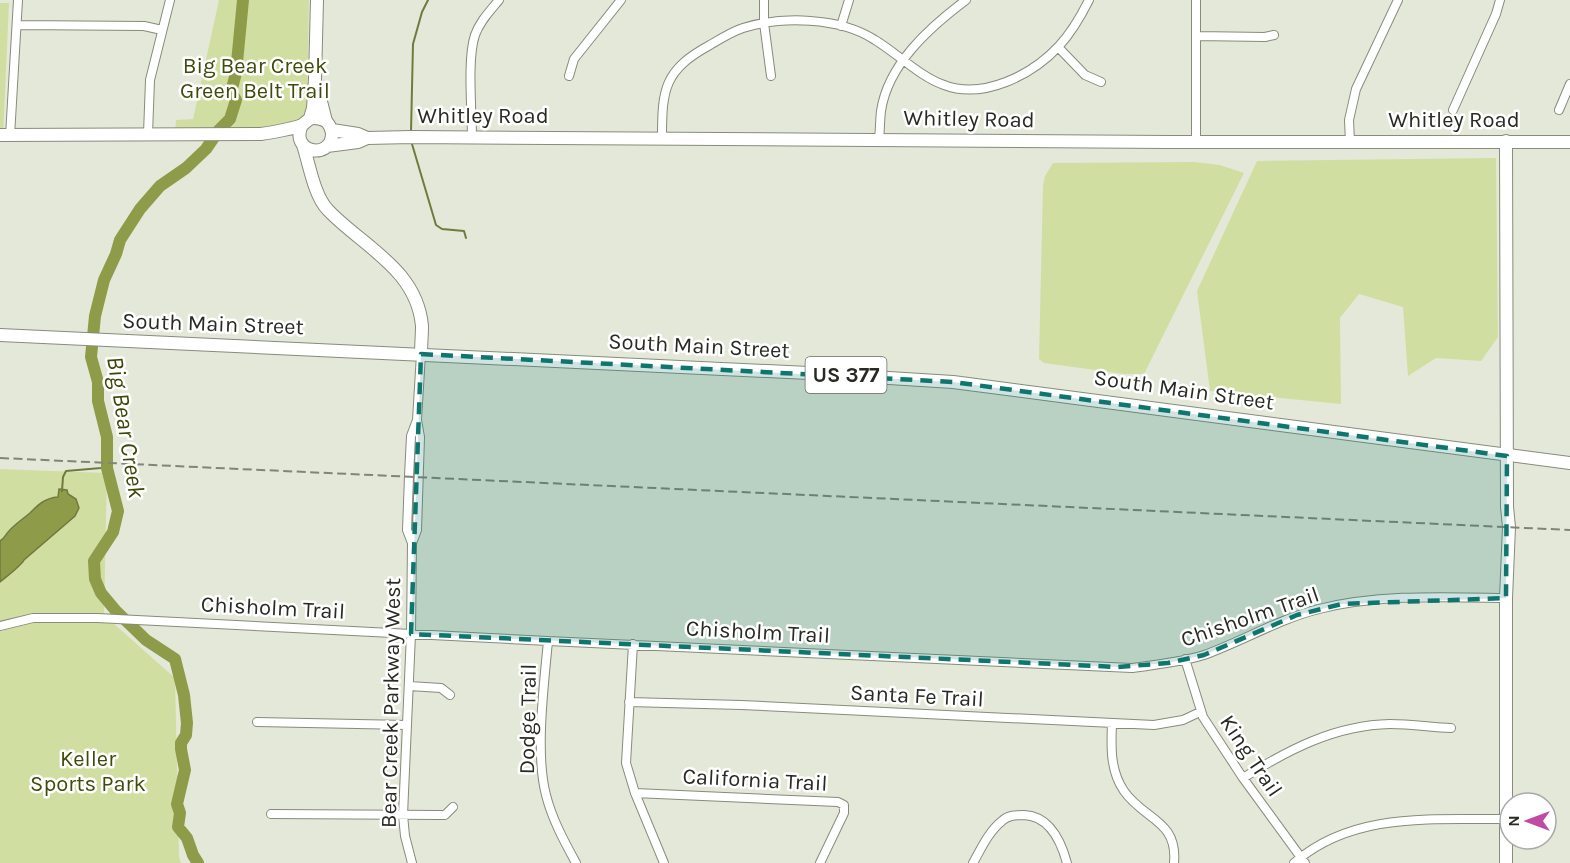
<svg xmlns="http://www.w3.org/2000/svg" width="1570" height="863" font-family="Karla,sans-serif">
	<rect width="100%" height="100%" fill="#e4e8d8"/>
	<!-- green -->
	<path fill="#d1dea2" d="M 219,0 L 309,0 L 307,106 L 302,118 C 262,137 219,132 175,132 L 176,120 L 193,119 Z
		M 0,3 L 9,3 L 3,139 L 0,139 Z
		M 1496,158 L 1498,337 L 1481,361 L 1436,358 L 1408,376 L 1403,307 L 1359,294 L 1340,318 L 1341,404 L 1210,391 L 1197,291 L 1257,161 Z
		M 1194,162 L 1220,165 L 1244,173 L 1144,374 L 1124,374 L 1044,363 L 1039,359 L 1043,186 L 1045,176 L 1053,163 Z
		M 0,469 L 107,473 L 104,615 L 175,678 L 179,857 L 181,863 L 0,863 Z"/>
	<!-- water -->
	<path fill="#8e9c4a" stroke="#707a3f" stroke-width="1.5" d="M 59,489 L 67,490 L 68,494 L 76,499 L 79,508 L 75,516 L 24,560 C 22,565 6,577 0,582 L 0,541 C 5,538 5,535 9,531 C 15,524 23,519 30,513 C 39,504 45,498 58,497 Z"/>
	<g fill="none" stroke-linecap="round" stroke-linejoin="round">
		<!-- stream -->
		<path stroke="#707a3f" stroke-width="2" d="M 411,132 L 413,44 L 422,12 L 428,0
			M 412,144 L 436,225 L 442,229 L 464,231 L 466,238
			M 62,491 L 63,477 L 66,471 L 101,468 L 107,465"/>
		<!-- river -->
		<path stroke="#8e9c4a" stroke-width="12" d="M 198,863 L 193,855 L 187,838 L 178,827 L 180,813 L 177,804 L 185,770 L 181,749 L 181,743 L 186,735 L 187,723 L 184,695 L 175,659 L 146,640 L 116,611 L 101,593 L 95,579 L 94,561 L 113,532 L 118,511 L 107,468 L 107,437 L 98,401 L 98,382 L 91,357 L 95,316 L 104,280 L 116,254 L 120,240 L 140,209 L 160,186 L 186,168 L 206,149 L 219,130 L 230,119 L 236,100 L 231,92 L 236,73 L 243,0"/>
		<!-- street casing -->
		<g stroke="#878b7c" stroke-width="10">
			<path id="street" d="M 764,0 L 764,23 L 771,76
				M 18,25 L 144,26 L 162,30
				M 841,26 L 849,0
				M 1196,36 L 1265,37 L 1274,35
				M 1058,47 L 1085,75 L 1101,82
				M 569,76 L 574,59 L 621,0
				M 1453,110 L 1496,14 L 1500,0
				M 1559,110 L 1570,84
				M 148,134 L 150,80 L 170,0
				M 10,136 L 18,0
				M 472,137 C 472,111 467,58 475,35 C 480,21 490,11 499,0
				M 662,138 C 662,89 664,70 710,45 C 720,39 731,32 743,28 C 781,16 840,17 875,40 C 898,54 919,76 944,85 C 983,100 1032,75 1059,46 C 1071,33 1081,16 1089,0
				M 879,139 C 880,130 880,120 881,111 C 888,64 930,27 966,0
				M 1196,142 L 1196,0
				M 1350,142 L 1349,120 L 1356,89 L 1398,0
				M 412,543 L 407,530 L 409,476 L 411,436 L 417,420
				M 0,626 L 33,618 L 97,618 L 548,641 L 1132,668 C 1156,665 1181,662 1204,655 C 1243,641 1279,619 1319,609 C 1379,594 1444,597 1506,598
				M 548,641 C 544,685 535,753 546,795 C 552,819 564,841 576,863
				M 633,644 L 626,763 L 635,793 L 664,863
				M 1185,659 L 1203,717 L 1243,778 L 1305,863
				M 409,686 L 441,688 L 450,695
				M 629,702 L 741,705 L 1154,725 L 1183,720 L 1200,712
				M 257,722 L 407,725
				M 1112,723 C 1111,746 1110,771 1124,791 C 1144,820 1178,820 1174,863
				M 1243,778 C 1288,750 1335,725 1390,724 C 1410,724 1431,727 1451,728
				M 635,793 L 838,802 L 844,805 L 844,813 L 820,863
				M 271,814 L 439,815 L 445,815 L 453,807
				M 412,863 L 405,836 L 403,815 L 411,634 L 412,543 L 417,530 L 420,437 L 417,420 L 421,354
				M 973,863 C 981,849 989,831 1002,821 C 1008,815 1016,815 1024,815 C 1049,816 1061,841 1067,863
				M 1294,863 C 1353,811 1434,820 1507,819"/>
		</g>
		<!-- secondary casing -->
		<g stroke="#878b7c" stroke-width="14">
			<path id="secondary" d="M 317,86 L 326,121
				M 310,118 L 313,108 L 315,79 L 317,0
				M 332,130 L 358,134 L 367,138
				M 0,135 L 261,134 C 268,133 297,128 302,125 C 307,122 308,118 314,118 C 319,118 323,119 327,122 C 330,126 332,130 332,135 C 330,161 289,152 302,125
				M 1506,141 L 1507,507 L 1509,527 L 1506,598 L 1506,863
				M 303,145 C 309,163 314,196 328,210 C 362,246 417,269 422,326 C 422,335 421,345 421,354
				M 327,146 L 358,142 L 367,138 L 411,137 L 1168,142 L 1570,142"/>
		</g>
		<!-- primary casing -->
		<g stroke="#878b7c" stroke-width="14">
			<path id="primary" d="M 0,335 L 809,373 L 953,382 L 1570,463"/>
		</g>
		<!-- street -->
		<use href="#street" stroke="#fff" stroke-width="8"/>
		<!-- secondary -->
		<use href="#secondary" stroke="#fff" stroke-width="12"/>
		<!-- primary -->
		<use href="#primary" stroke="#fff" stroke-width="12"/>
		<!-- rail -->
		<path stroke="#82847a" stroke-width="2" stroke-dasharray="9 4.5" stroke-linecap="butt" d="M 0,458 L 1570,530"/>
	</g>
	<!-- marked area -->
	<path fill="#0f766e" fill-opacity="0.2" stroke="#0f766e" stroke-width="4.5" stroke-dasharray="12 8" stroke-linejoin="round" d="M 421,354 L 953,382 L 1507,456 L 1506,598 L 1342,604 L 1297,615 L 1204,655 L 1168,663 L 1118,667 L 411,634 Z"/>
	<g text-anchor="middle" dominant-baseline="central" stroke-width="5" stroke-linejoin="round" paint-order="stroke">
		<!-- shield labels -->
		<rect fill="#fff" stroke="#696a66" stroke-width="1.5" x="805.5" y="357" width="81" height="36" rx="4.5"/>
		<g font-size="21" font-weight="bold" fill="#292a24">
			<text x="846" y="375">US 377</text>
		</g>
		<!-- park labels -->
		<g font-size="22" fill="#414a0a" stroke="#fff">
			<text x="255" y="66">Big Bear Creek<tspan x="255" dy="25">Green Belt Trail</tspan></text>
			<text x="88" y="759">Keller<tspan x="88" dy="25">Sports Park</tspan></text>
		</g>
		<!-- street labels -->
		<g font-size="22" fill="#292a24" stroke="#fff">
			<text x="483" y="116">Whitley Road</text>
			<text transform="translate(969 119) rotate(1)">Whitley Road</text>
			<text x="1454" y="120">Whitley Road</text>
			<text transform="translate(213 324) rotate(2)">South Main Street</text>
			<text transform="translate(699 346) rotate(3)">South Main Street</text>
			<text transform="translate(1184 390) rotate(8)">South Main Street</text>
			<text transform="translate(273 608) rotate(3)">Chisholm Trail</text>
			<text transform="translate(1250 617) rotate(-19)">Chisholm Trail</text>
			<text transform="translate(758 632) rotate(3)">Chisholm Trail</text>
			<text transform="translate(917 696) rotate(3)">Santa Fe Trail</text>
			<text transform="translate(391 703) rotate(-89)">Bear Creek Parkway West</text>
			<text transform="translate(528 719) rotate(-89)">Dodge Trail</text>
			<text transform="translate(1251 756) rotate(56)">King Trail</text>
			<text transform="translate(755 780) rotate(3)">California Trail</text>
		</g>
		<!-- water labels -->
		<g font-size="24" font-style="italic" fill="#3e4707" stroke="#fff">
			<text transform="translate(126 427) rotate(81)">Big Bear Creek</text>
		</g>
	</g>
	<!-- north arrow -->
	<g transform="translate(1528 821) rotate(270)"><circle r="28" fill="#ffffff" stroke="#a9aaa7" stroke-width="1.5"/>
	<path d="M0-4.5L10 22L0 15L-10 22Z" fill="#c04ba3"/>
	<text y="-9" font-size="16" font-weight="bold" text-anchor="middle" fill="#292a24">N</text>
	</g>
</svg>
